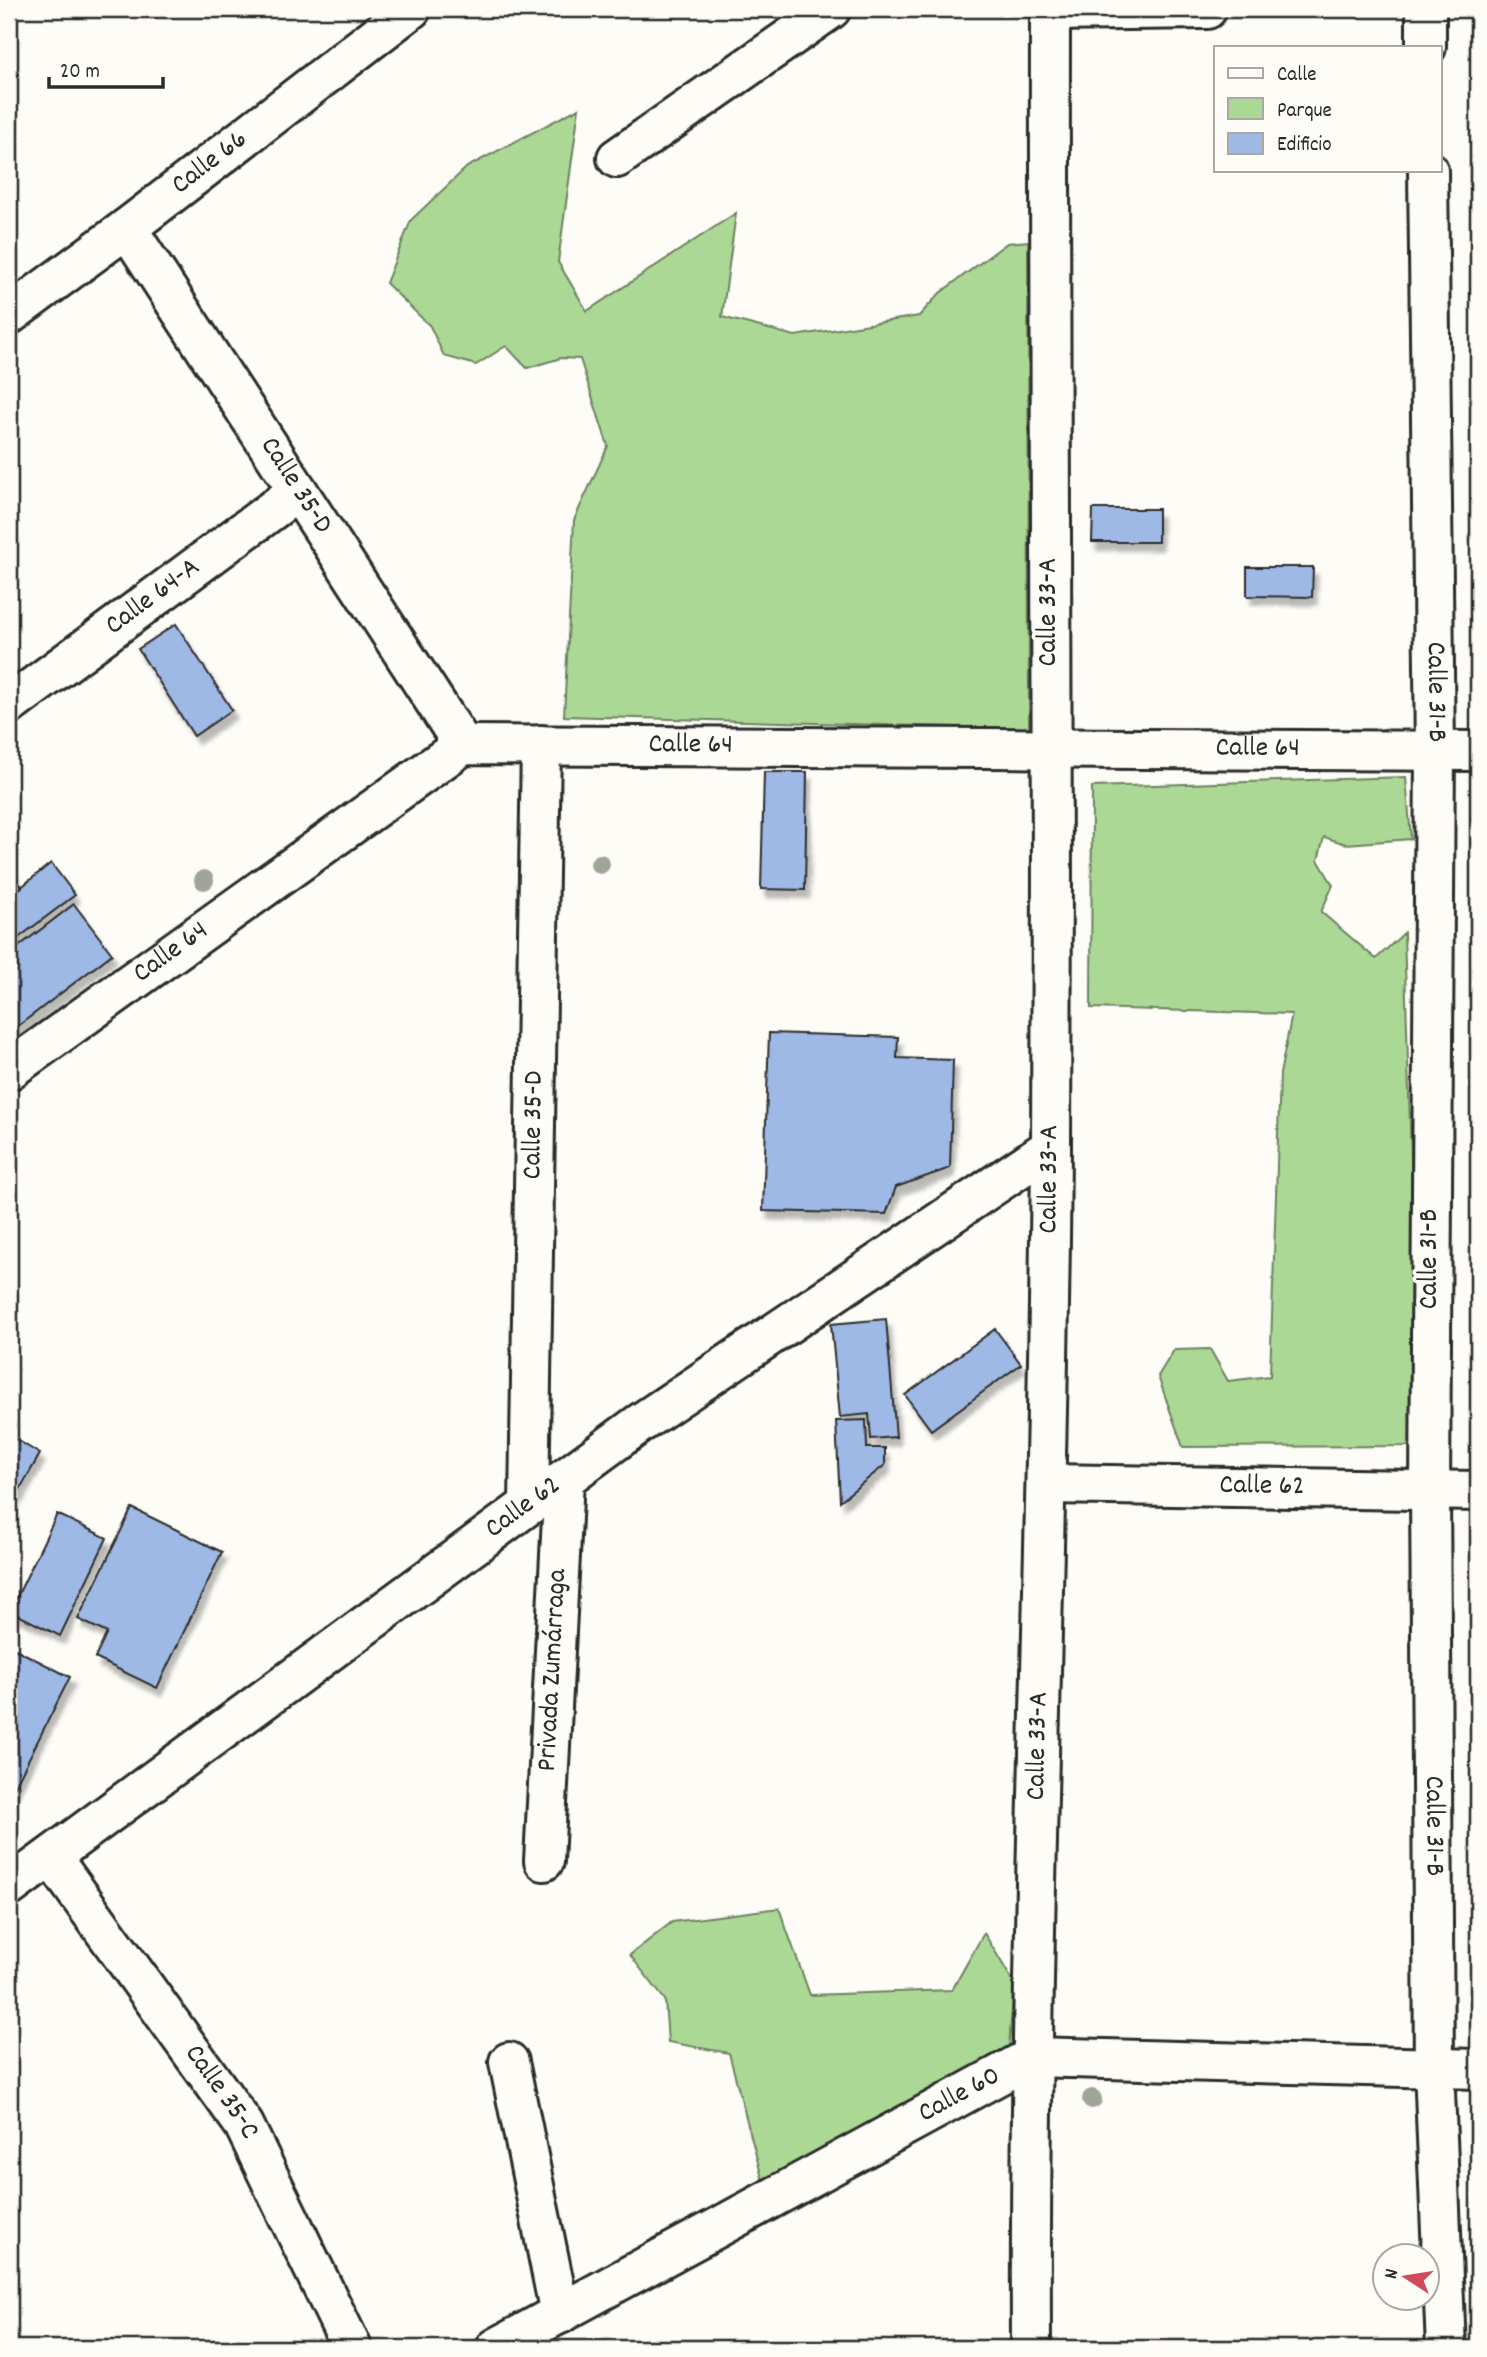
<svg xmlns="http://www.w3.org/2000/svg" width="1487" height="2357" font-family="Dekko,sans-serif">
	<defs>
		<filter id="shadow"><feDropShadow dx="4.5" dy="8" stdDeviation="2" flood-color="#0004"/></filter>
	</defs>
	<rect width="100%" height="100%" fill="#fdfcf7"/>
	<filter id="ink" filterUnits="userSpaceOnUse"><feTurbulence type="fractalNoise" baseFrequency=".0143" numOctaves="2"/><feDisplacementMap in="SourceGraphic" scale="14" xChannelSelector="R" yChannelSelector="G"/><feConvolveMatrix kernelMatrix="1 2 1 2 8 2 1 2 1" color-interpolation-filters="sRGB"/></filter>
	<g filter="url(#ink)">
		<!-- green -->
		<path fill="#acd896" stroke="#6c8260" stroke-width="2" d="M 579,108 L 558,262 L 587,311 L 736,213 L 722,317 L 795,336 L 919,316 L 940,293 L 1007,243 L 1028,241 L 1029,729 L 564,716 L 574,520 L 608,446 L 580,359 L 561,358 L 527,368 L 506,346 L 476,365 L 444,356 L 430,326 L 386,283 L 411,220 L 467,167 Z
			M 1406,777 L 1411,839 L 1346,844 L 1324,837 L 1318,860 L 1333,885 L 1321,912 L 1376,959 L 1404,933 L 1420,1446 L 1183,1447 L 1158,1376 L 1174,1350 L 1210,1349 L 1228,1381 L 1270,1376 L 1280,1074 L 1292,1014 L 1091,1008 L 1092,787 Z
			M 779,1908 L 810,1995 L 952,1990 L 984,1933 L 1014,1983 L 1008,2059 L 766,2193 L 729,2053 L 668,2042 L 665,2000 L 630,1955 L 672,1922 Z"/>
		<!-- building -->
		<path fill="#9fb9e6" stroke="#2b2b2b" stroke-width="2" filter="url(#shadow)" d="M 1093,509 L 1158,509 L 1158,542 L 1092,542 Z
			M 1247,567 L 1313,567 L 1312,597 L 1247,596 Z
			M 176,624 L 232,710 L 194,736 L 138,649 Z
			M 764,772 L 807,772 L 805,890 L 761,889 Z
			M 51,863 L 75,895 L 9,945 L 9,897 Z
			M 9,867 L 22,887 L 9,896 Z
			M 74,904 L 112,954 L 9,1033 L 9,954 Z
			M 769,1033 L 898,1037 L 897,1058 L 953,1060 L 950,1168 L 896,1187 L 886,1214 L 763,1211 Z
			M 886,1319 L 896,1437 L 871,1439 L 869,1414 L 840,1417 L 831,1324 Z
			M 995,1329 L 1021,1364 L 931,1430 L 905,1395 Z
			M 866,1420 L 867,1448 L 885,1448 L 885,1465 L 840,1501 L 836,1421 Z
			M 9,1435 L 40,1454 L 16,1496 L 9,1491 Z
			M 132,1508 L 222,1552 L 157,1688 L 95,1658 L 107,1633 L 78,1619 Z
			M 57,1514 L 107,1538 L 60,1636 L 10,1611 Z
			M 15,1649 L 70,1677 L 9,1798 L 9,1662 Z"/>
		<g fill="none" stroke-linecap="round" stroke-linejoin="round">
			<!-- street casing -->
			<g stroke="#2b2b2b" stroke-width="44">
				<g id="street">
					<path d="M 1426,9 L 1426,47"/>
					<path d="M 1050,11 L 1207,9"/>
					<path d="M 617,158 L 831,9"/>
					<path id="s1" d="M 1428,170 L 1435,751 L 1430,1490 L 1434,2068 L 1446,2348"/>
					<path id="s2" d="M 127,228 L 463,745"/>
					<path id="s3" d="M 9,315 L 127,228 L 411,9"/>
					<path id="s4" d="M 9,705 L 298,491"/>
					<path id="s5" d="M 9,1070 L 463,745 L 1478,751"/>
					<path id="s6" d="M 1047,1484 L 1478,1491"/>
					<path id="s7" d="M 529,1505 L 541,745"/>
					<path id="s8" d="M 52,1858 L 244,2125 L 352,2348"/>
					<path id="s9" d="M 544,1861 L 564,1479"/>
					<path id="s10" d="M 9,1887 L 639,1424 L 1051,1147"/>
					<path d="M 509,2062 L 560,2314"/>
					<path id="s11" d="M 496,2348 L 1032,2057 L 1478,2069"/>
					<path id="s12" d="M 1031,2348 C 1029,1948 1048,1549 1051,1149 C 1054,769 1049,389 1050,9"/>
				</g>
			</g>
			<!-- street -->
			<use href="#street" stroke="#fdfcf7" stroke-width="38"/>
		</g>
		<!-- trees -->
		<g fill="#9fa698">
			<circle cx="600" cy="864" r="10"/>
			<circle cx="204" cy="880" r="10"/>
			<circle cx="1092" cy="2099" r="10"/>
		</g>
	</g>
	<g text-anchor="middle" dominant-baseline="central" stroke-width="7" stroke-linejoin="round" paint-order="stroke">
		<!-- street labels -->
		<g font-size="28" fill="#2b2b2b" stroke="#fdfcf7">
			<text stroke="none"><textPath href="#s3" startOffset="252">Calle 66</textPath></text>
			<text stroke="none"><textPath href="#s2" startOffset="308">Calle 35-D</textPath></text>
			<text stroke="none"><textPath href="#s4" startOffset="180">Calle 64-A</textPath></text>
			<text transform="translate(1050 612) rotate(-90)">Calle 33-A</text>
			<text stroke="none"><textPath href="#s1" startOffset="522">Calle 31-B</textPath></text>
			<text stroke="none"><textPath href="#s5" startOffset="786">Calle 64</textPath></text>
			<text stroke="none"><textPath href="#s5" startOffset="1353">Calle 64</textPath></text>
			<text stroke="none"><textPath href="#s5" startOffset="200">Calle 64</textPath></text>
			<text stroke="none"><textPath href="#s7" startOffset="380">Calle 35-D</textPath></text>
			<text stroke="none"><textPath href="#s12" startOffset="1169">Calle 33-A</textPath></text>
			<text transform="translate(1431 1259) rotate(-90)">Calle 31-B</text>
			<text stroke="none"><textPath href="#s6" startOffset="215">Calle 62</textPath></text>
			<text stroke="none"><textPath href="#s10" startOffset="639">Calle 62</textPath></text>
			<text stroke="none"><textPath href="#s9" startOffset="191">Privada Zumárraga</textPath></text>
			<text stroke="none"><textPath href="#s12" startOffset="602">Calle 33-A</textPath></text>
			<text stroke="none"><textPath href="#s1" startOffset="1656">Calle 31-B</textPath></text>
			<text stroke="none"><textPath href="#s8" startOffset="289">Calle 35-C</textPath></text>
			<text stroke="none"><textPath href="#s11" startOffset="528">Calle 60</textPath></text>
		</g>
	</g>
	<!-- margin -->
	<rect width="1487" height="2357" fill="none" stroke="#fdfcf7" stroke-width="35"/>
	<rect x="18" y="18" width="1452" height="2322" fill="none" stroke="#2b2b2b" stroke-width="2.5" filter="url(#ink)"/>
	<!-- legend -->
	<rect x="1214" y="46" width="228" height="126" fill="#fdfcf7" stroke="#a9a8a5" stroke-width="2"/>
	<rect x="1228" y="68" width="35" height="10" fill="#fdfcf7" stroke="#a9a8a5" stroke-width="2"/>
	<text x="1277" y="80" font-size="21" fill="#2b2b2b">Calle</text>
	<rect x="1228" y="98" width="35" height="21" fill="#acd896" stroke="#a9a8a5" stroke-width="2"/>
	<text x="1277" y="116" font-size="21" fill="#2b2b2b">Parque</text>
	<rect x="1228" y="133" width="35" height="21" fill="#9fb9e6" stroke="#a9a8a5" stroke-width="2"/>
	<text x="1277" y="150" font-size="21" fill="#2b2b2b">Edificio</text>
	<!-- north arrow -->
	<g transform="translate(1406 2277) rotate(282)"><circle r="33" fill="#fdfcf7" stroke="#a9a8a5" stroke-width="2"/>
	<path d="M0-5L12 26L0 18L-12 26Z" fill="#d1495b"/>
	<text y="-10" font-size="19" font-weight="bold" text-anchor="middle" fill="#2b2b2b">N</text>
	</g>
	<!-- scale -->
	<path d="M49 77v10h114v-10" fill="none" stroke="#2b2b2b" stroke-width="3.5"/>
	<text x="60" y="77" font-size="21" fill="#2b2b2b" stroke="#fdfcf7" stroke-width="5" paint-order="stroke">20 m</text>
</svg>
